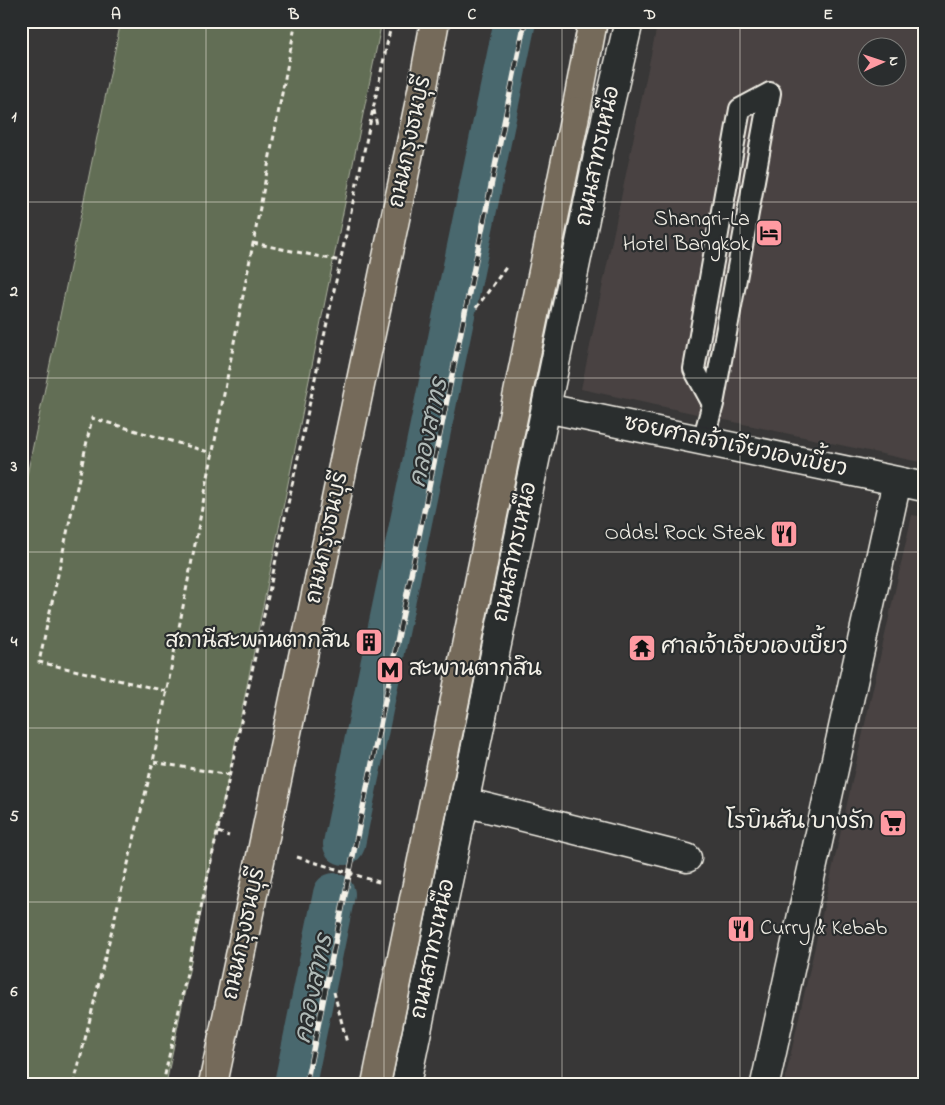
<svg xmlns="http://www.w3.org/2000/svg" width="945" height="1105" font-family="'Indie Flower','Playpen Sans Thai',sans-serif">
	<rect width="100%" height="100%" fill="#383737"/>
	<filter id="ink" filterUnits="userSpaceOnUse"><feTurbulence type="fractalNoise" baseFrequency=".02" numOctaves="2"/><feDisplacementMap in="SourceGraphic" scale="10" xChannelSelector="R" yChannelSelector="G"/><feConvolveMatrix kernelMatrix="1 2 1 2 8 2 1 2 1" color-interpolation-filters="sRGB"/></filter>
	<g filter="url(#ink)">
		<!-- built -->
		<path fill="#494342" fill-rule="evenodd" d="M 658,21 L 924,21 L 924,463 L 581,389 ZM 868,48 L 898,48 L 898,78 L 868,78 Z
			M 912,515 L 924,517 L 924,1084 L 784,1084 Z"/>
		<!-- green -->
		<path fill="#626e55" stroke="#abb09e" d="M 121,21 L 382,21 L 166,1084 L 21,1084 L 21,504 Z"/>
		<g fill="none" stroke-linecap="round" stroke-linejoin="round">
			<!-- canal -->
			<path stroke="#4a676e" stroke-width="42" d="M 344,844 L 515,21
				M 295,1084 L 334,894"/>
			<!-- lane casing -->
			<g stroke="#f4f1e8" stroke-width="24">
				<path id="lane" d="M 713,404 L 694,369 L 740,109 L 770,93
					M 703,440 L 713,404 L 770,93"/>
			</g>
			<!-- street casing -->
			<g stroke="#f4f1e8" stroke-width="31">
				<path id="street" d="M 546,408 L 897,481 L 924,487
					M 464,802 L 687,858
					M 406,1084 L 600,146 L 629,21
					M 765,1084 L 897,481"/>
			</g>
			<!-- primary casing -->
			<g stroke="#f4f1e8" stroke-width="31">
				<path id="primary" d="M 423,86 L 435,21
					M 576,111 L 593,21"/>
			</g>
			<!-- path -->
			<path stroke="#f4f1e8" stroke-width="3" stroke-dasharray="5 4" stroke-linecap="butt" d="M 374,110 L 377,126
				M 253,243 L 341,261
				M 476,308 L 507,266
				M 166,691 L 39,662 L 92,418 L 212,453
				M 230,775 L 153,762 L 296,21
				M 218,832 L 229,836
				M 297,857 L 382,883
				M 334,992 L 347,1043
				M 74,1084 L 153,762
				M 163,1084 L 392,21"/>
			<!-- lane -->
			<use href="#lane" stroke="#2a2d2e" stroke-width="20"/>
			<!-- street -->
			<use href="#street" stroke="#2a2d2e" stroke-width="28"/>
			<!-- primary -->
			<use href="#primary" stroke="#746a5a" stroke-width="28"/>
			<!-- rail casing -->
			<g stroke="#f4f1e8" stroke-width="5.5">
				<path id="rail" d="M 306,1084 L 525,21"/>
			</g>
			<!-- rail -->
			<use href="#rail" stroke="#2a2d2e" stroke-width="4" stroke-dasharray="11" stroke-linecap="butt"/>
			<!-- primary-bridge casing -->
			<g stroke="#f4f1e8" stroke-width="31" stroke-linecap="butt">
				<path id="primary-bridge" d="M 213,1084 L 423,86
					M 376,1084 L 576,111"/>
			</g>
			<!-- primary-bridge -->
			<use href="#primary-bridge" stroke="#746a5a" stroke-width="28"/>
		</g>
	</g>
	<!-- grid -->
	<path fill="none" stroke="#f4f1e8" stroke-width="1" stroke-opacity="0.55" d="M 206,21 L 206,1084M 384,21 L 384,1084M 562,21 L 562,1084M 740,21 L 740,1084M 21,202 L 924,202M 21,378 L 924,378M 21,552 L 924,552M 21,728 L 924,728M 21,902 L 924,902"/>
	<!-- icons -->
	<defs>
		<g id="hotel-square" transform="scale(1.4375)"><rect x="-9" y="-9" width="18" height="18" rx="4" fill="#ff9aa2" stroke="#2a2d2e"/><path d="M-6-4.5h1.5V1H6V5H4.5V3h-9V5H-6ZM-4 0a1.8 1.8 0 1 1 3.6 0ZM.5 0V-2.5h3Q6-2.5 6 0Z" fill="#111"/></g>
		<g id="restaurant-square" transform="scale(1.4375)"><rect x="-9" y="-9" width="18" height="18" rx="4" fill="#ff9aa2" stroke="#2a2d2e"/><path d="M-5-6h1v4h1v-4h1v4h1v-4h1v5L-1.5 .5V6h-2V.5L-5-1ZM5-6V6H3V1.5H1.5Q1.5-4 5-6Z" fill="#111"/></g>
		<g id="building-square" transform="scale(1.4375)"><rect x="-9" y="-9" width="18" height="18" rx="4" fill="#ff9aa2" stroke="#2a2d2e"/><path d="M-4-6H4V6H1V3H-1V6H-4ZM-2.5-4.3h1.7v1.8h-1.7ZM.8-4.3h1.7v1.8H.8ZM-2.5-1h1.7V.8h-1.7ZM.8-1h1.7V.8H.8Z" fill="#111"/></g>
		<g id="temple-square" transform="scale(1.4375)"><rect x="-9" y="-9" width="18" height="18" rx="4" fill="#ff9aa2" stroke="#2a2d2e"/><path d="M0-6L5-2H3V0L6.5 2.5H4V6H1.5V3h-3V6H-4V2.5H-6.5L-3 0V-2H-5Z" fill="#111"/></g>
		<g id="metro-square" transform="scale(1.4375)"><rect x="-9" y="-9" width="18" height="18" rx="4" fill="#ff9aa2" stroke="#2a2d2e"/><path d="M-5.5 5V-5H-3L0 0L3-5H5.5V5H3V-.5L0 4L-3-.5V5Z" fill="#111"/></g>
		<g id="supermarket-square" transform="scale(1.4375)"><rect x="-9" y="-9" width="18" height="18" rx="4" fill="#ff9aa2" stroke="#2a2d2e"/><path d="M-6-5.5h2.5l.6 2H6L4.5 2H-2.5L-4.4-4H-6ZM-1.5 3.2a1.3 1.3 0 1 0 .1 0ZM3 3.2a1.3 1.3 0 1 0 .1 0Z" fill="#111"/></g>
	</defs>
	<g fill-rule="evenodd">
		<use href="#hotel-square" x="769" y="233"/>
		<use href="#restaurant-square" x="784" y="534"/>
		<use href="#building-square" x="369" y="642"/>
		<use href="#temple-square" x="642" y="648"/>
		<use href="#metro-square" x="390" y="670"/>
		<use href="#supermarket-square" x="893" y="823"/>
		<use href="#restaurant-square" x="741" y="929"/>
	</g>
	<g text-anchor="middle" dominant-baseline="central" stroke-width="4.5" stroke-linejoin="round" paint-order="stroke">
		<!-- street labels -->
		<g font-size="22" fill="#f4f1e8" stroke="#2a2d2e">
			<text transform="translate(411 142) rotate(-78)">ถนนกรุงธนบุรี</text>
			<text transform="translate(599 156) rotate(-78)">ถนนสาทรเหนือ</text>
			<text transform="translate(735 447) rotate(12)">ซอยศาลเจ้าเจียวเองเบี้ยว</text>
			<text transform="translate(328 538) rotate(-78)">ถนนกรุงธนบุรี</text>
			<text transform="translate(516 552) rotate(-78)">ถนนสาทรเหนือ</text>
			<text transform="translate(245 934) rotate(-78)">ถนนกรุงธนบุรี</text>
			<text transform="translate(434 949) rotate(-78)">ถนนสาทรเหนือ</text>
		</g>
		<!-- poi labels -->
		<g font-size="22" fill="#f4f1e8" stroke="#2a2d2e" text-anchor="end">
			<text x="750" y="220">Shangri-La<tspan x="750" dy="25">Hotel Bangkok</tspan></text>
			<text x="765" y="534">Odds! Rock Steak</text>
			<text x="350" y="642">สถานีสะพานตากสิน</text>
			<text x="661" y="648" text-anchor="start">ศาลเจ้าเจียวเองเบี้ยว</text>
			<text x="409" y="670" text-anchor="start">สะพานตากสิน</text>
			<text x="874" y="823">โรบินสัน บางรัก</text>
			<text x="760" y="929" text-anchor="start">Curry &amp; Kebab</text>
		</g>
		<!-- water labels -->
		<g font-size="24" font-style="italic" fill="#b0bab7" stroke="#2a2d2e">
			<text transform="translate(430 433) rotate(-78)">คลองสาทร</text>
			<text transform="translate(315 989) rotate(-78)">คลองสาทร</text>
		</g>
	</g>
	<!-- margin -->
	<rect width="945" height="1105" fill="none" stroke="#2a2d2e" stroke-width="55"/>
	<!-- north arrow -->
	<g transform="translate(882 62) rotate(87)"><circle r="24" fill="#2a2d2e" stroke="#7b7b78"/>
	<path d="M0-4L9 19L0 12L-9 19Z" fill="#ff9aa2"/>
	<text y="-8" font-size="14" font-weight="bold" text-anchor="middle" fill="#f4f1e8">N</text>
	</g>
	<rect x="28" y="28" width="890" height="1050" fill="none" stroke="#f4f1e8" stroke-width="2"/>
	<g font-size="16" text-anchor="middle" font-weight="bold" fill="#f4f1e8">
		<text x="116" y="19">A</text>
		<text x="294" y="19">B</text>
		<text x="472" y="19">C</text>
		<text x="650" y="19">D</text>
		<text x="828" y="19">E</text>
		<text x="14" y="121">1</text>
		<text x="14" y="296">2</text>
		<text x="14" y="471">3</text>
		<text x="14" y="646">4</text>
		<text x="14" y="821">5</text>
		<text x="14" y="996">6</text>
	</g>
</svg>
